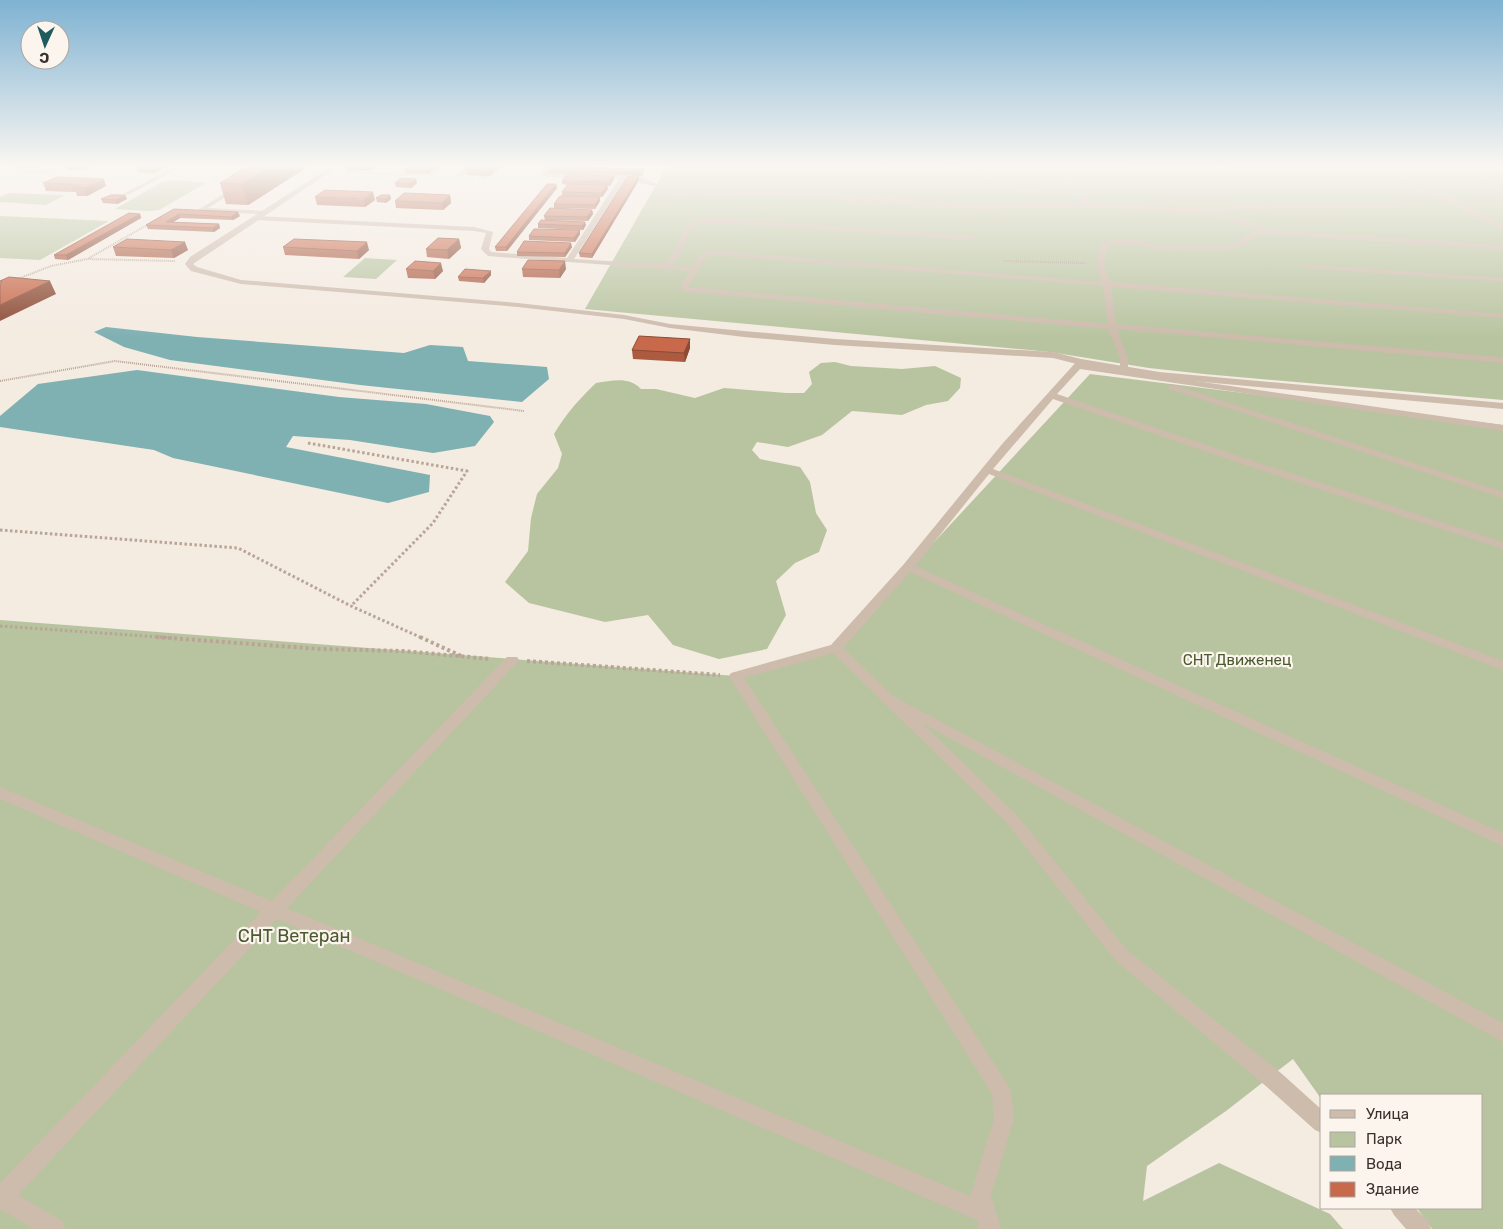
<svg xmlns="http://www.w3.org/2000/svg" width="1503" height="1229" font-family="Rubik,sans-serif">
	<rect width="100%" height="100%" fill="#f4ebe1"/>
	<!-- green -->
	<path fill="#b8c4a0" d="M 667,166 L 1503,166 L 1503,400 L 1204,374 L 1149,368 L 1050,352 L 585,309 Z
		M 174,180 L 206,183 L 159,210 L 148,211 L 115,209 L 162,182 Z
		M 9,193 L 65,195 L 46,205 L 0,202 L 0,197 Z
		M 0,216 L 109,221 L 40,260 L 0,258 Z
		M 365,258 L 397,260 L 376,279 L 343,277 Z
		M 835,362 L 851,366 L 902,369 L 935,366 L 961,378 L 960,388 L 948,401 L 926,405 L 902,415 L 852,411 L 822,435 L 788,447 L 757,442 L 752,450 L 760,459 L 800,467 L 810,482 L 816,513 L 827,530 L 819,552 L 795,563 L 776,581 L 786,615 L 767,649 L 719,659 L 673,645 L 648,615 L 605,622 L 529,603 L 505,582 L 528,551 L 531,518 L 537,494 L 558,468 L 562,454 L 554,434 C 565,415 580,398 596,383 C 613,381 628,376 641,389 L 656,389 L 695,398 L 724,388 L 786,393 L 804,393 L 812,384 L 809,372 L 821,363 Z
		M 1090,374 L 1503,425 L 1503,1229 L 1432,1229 L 1417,1208 L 1482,1208 L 1482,1095 L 1322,1095 L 1322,1100 L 1293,1059 L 1226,1111 L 1147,1166 L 1143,1201 L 1219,1163 L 1330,1214 L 1343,1229 L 0,1229 L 0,620 L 736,676 L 836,648 Z"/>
	<!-- water -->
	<path fill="#7fb0b2" d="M 106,327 L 197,337 L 404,353 L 430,345 L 463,347 L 468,361 L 547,367 L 549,379 L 522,402 L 360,385 L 170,360 L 124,347 L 94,332 Z
		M 137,370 L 339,397 L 426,404 L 490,416 L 494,422 L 475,446 L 433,453 L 350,440 L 293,436 L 286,447 L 430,475 L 429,492 L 388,503 L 173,458 L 154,450 L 0,427 L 0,416 L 38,384 Z"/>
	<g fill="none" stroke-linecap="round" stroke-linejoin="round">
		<!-- path-far2 -->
		<path stroke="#b9a596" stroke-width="2" stroke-dasharray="1 1" stroke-linecap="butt" d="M 14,171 L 47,172 L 60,166
			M 347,172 L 418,175
			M 479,177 L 487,177
			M 89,258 L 170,212
			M 1004,261 L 1085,263
			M 15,280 L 51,266 L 87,259 L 175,261
			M 0,381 L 115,361 L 524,411"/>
		<!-- path-far1 -->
		<path stroke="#b9a596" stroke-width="3" stroke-dasharray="2.5 2.5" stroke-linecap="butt" d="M 308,443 L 467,471 L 433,523 L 351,606
			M 0,530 L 238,548 L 351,606 L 422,638
			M 0,626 L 173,638"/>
		<!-- path -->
		<path stroke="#b9a596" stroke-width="4" stroke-dasharray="3 3" stroke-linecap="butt" d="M 156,637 L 320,649 L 403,651 L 491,659
			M 420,637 L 461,656
			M 527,661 L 720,675"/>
		<!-- service -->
		<path fill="#cdbbac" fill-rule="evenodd" d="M 176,166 L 183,166 L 128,195 L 123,194 Z
			M 438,166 L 445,166 L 432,176 L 428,176 L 428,174 Z
			M 467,166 L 474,166 L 461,177 L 457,177 L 457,175 Z
			M 545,166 L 551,166 L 549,173 L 583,174 L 586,176 L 583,178 L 548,177 L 542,174 Z
			M 882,166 L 888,166 L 885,174 L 882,176 L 879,174 Z
			M 940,166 L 970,168 L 999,179 L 1035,187 L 1032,189 L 996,182 L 969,172 Z
			M 1057,166 L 1063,166 L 1073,182 L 1091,203 L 1218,209 L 1231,205 L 1398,205 L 1401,207 L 1400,208 L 1232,209 L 1223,212 L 1224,215 L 1267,228 L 1268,230 L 1503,245 L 1503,249 L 1262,234 L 1255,235 L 1242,247 L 1216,250 L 1159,249 L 1133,244 L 1115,244 L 1108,246 L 1104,265 L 1110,282 L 1503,314 L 1503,318 L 1111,287 L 1116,324 L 1503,357 L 1503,363 L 1117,329 L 1128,358 L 1128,369 L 1126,371 L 1503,425 L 1503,431 L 1080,369 L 1057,394 L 1256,462 L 1503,542 L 1503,549 L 1248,466 L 1053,399 L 993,469 L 1503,661 L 1503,670 L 989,474 L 915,566 L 1503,833 L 1503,846 L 910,572 L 843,648 L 893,696 L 1503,1023 L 1503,1042 L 922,723 L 1016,814 L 1127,950 L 1281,1073 L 1322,1110 L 1322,1133 L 1315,1130 L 1267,1087 L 1115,960 L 1006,822 L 833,653 L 744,678 L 1008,1085 L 1011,1092 L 1014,1119 L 991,1195 L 1001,1229 L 979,1229 L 977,1220 L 277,919 L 18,1195 L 62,1221 L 65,1229 L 34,1229 L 0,1209 L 0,1183 L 261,912 L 0,799 L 0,787 L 272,901 L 507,657 L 517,657 L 519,660 L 517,663 L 287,908 L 970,1196 L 994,1119 L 992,1094 L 729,676 L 731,673 L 831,645 L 904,564 L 1003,443 L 1078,360 L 1084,360 L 1084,364 L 1120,370 L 1120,358 L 1108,329 L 687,292 L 680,288 L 690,271 L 488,256 L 481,249 L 486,233 L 474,231 L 256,220 L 253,218 L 256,216 L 474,227 L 493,232 L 489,249 L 491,252 L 567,258 L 619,179 L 613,178 L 615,175 L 642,177 C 650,183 662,184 672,189 L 772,191 L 977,205 L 1084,203 L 1068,184 ZM 625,180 L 639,181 L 640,183 L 660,187 L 671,193 L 772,195 L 977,209 L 1089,207 L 1217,213 L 1220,217 L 1261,230 L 1251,232 L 1237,243 L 1216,246 L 1159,245 L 1133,240 L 1115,240 L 1102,243 L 1096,265 L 1102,282 L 714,251 L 700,254 L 693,267 L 668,265 L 676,261 L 693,226 L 701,224 L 739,224 L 974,240 L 977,238 L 974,236 L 739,220 L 701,220 L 688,224 L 669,260 L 657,264 L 574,259 ZM 714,255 L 1103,286 L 1108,324 L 688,287 L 706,257 Z
			M 1119,166 L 1325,169 L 1328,171 L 1325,173 L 1122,168 Z
			M 1380,166 L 1387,166 L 1503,225 L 1503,230 Z
			M 1456,166 L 1464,166 L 1503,185 L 1503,189 Z
			M 238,185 L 241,187 L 240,188 L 208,208 L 264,211 L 267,213 L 266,214 L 201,212 L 198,210 Z
			M 1301,264 L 1503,278 L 1503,282 L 1304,268 L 1301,268 Z
			M 1172,384 L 1503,492 L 1503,498 L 1169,389 L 1167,387 Z
			M 1390,1208 L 1415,1208 L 1428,1221 L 1431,1229 L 1406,1229 L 1394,1215 Z"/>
		<!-- minor -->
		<path fill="#cdbbac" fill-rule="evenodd" d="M 332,166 L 339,166 L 193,264 L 197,267 L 241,280 L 518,303 L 624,315 L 670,324 L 744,331 L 835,339 L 1053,352 L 1081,359 L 1159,372 L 1503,403 L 1503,409 L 1159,378 L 1081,365 L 1053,358 L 835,345 L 744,337 L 670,328 L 624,319 L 518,307 L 241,284 L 191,271 L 185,264 L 190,257 Z"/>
	</g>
	<!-- wall -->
	<path fill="#ac5a40" d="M 0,166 L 44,166 L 39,168 L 2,167 Z
		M 67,166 L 94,166 L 84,170 L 68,170 Z
		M 136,166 L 168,166 L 154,173 L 138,172 Z
		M 248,166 L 309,166 L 248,205 L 226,204 L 220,183 Z
		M 345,166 L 377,166 L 370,171 L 346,170 Z
		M 404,166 L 438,166 L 428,174 L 405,173 Z
		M 501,166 L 490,176 L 467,175 L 465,168 Z
		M 644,169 L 644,173 L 642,176 L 548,173 L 548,170 Z
		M 639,176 L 639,180 L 592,258 L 580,257 L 579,253 Z
		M 614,179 L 610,186 L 607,186 L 608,189 L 602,197 L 562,196 L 562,192 L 568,185 L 562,184 L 562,181 Z
		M 43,183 L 106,186 L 87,196 L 77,196 L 76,192 L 46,191 Z
		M 395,183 L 417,183 L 411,188 L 396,187 Z
		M 556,184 L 557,188 L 507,251 L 496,251 L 495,247 Z
		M 125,195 L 127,199 L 117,204 L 103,203 L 101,199 Z
		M 390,195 L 391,199 L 386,203 L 377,202 L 376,198 Z
		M 450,195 L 451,203 L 443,210 L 396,208 L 395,201 Z
		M 315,197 L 375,200 L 365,207 L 317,205 Z
		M 600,197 L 600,201 L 595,209 L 554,208 L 554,204 Z
		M 174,209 L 240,216 L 233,220 L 180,218 L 173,222 L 219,224 L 220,228 L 214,232 L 148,229 L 146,225 Z
		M 592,210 L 593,214 L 588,221 L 545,220 L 544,216 Z
		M 140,214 L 141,218 L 68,260 L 55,259 L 54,255 Z
		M 538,224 L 586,225 L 583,230 L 538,228 Z
		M 580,230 L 580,234 L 575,242 L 529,240 L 529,236 Z
		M 459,239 L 461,248 L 449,259 L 427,257 L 426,249 Z
		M 113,247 L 188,250 L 174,258 L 116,256 Z
		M 283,247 L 369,250 L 359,259 L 285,255 Z
		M 572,247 L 565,257 L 517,256 L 517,252 Z
		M 406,269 L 443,271 L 435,279 L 408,278 Z
		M 522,269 L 566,269 L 560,278 L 523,277 Z
		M 491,271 L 491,275 L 484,283 L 459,281 L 458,277 Z
		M 690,339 L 690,348 L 685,362 L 633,359 L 632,350 Z"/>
	<!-- shaded-wall -->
	<path fill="#8c4a34" d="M 38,166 L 44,166 L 39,168 Z
		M 83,166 L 94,166 L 84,170 Z
		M 152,166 L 168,166 L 154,173 Z
		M 272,166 L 309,166 L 248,205 L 242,184 Z
		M 369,166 L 377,166 L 370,171 Z
		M 427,166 L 438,166 L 428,174 L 427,167 Z
		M 492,166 L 501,166 L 490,176 L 488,169 Z
		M 614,176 L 614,179 L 610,186 L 609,182 Z
		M 639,176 L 639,180 L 592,258 L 592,254 Z
		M 104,179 L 106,186 L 87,196 L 84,188 Z
		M 416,179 L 417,183 L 411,188 L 410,184 Z
		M 556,184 L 557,188 L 507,251 L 506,247 Z
		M 607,185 L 608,189 L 602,197 L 602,193 Z
		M 373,192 L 375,200 L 365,207 L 364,199 Z
		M 125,195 L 127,199 L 117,204 L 116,200 Z
		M 390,195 L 391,199 L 386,203 L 386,199 Z
		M 450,195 L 451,203 L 443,210 L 442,203 Z
		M 600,197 L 600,201 L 595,209 L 595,205 Z
		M 592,210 L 593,214 L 588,221 L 587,217 Z
		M 238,212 L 240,216 L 233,220 L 231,217 Z
		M 140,214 L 141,218 L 68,260 L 66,255 Z
		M 179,214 L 180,218 L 167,226 L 166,222 Z
		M 585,222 L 586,225 L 583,230 L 582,226 Z
		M 219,224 L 220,228 L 214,232 L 213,228 Z
		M 580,230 L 580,234 L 575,242 L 574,238 Z
		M 459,239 L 461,248 L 449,259 L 447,250 Z
		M 185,242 L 188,250 L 174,258 L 171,250 Z
		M 367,242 L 369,250 L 359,259 L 357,251 Z
		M 571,243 L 572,247 L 565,257 L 565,253 Z
		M 565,261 L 566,269 L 560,278 L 559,270 Z
		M 441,263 L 443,271 L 435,279 L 433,271 Z
		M 491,271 L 491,275 L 484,283 L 483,278 Z
		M 50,281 L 56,294 L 0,321 L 0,305 Z
		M 690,339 L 690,348 L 685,362 L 684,353 Z"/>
	<!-- building -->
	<path fill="#c8694b" stroke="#8c4a34" d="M 248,166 L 272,166 L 242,184 L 220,183 Z
		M 468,166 L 492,166 L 488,169 L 465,168 Z
		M 551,166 L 644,169 L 642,173 L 548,170 Z
		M 567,174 L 614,176 L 609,182 L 562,181 Z
		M 628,176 L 639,176 L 592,254 L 579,253 Z
		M 57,177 L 104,179 L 84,188 L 75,188 L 81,185 L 43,183 Z
		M 401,178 L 416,179 L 410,184 L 395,183 Z
		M 547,184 L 556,184 L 506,247 L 495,247 Z
		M 568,184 L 607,185 L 602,193 L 562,192 Z
		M 325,190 L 373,192 L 364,199 L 315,197 Z
		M 404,193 L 450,195 L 442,203 L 395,201 Z
		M 111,195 L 125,195 L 116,200 L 101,199 Z
		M 381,195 L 390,195 L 386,199 L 376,198 Z
		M 560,196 L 600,197 L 595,205 L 554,204 Z
		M 550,208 L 592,210 L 587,217 L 544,216 Z
		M 174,209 L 238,212 L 231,217 L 179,214 L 166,222 L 219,224 L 213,228 L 146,225 Z
		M 129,213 L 140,214 L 66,255 L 54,255 Z
		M 541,220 L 585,222 L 582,226 L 538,224 Z
		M 534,229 L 580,230 L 574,238 L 529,236 Z
		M 438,238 L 459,239 L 447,250 L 426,249 Z
		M 127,239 L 185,242 L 171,250 L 113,247 Z
		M 294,239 L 367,242 L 357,251 L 283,247 Z
		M 524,241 L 571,243 L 565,253 L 517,252 Z
		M 528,260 L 565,261 L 559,270 L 522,269 Z
		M 415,261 L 441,263 L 433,271 L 406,269 Z
		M 465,269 L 491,271 L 483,278 L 458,277 Z
		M 9,277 L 50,281 L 0,305 L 0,284 L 2,282 L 0,282 L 0,281 Z
		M 639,336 L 690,339 L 684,353 L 632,350 Z"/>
	<!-- sky -->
	<linearGradient id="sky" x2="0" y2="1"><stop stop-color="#7eb2d2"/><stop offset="0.49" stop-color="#faf6f2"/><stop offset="1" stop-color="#faf6f2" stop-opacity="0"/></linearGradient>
	<rect width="1503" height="338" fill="url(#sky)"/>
	<g text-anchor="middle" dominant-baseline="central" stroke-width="4.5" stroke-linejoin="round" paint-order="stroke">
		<!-- park labels -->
		<g font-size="15" fill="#4a5a2e" stroke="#fbf5ee">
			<text x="1237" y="660">СНТ Движенец</text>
		</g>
		<!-- near-park labels -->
		<g font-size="18" fill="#4a5a2e" stroke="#fbf5ee">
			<text x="294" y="936">СНТ Ветеран</text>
		</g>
	</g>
	<!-- legend -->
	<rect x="1320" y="1094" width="162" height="115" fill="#fbf5ee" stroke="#aea6a0"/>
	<rect x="1330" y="1110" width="25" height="8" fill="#cdbbac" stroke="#aea6a0"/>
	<text x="1366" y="1119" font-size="15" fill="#3b302b">Улица</text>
	<rect x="1330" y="1132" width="25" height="15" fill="#b8c4a0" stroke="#aea6a0"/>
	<text x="1366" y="1144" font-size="15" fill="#3b302b">Парк</text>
	<rect x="1330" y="1156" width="25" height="15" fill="#7fb0b2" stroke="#aea6a0"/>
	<text x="1366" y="1169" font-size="15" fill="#3b302b">Вода</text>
	<rect x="1330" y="1182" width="25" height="15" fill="#c8694b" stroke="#aea6a0"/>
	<text x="1366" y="1194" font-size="15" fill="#3b302b">Здание</text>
	<!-- north arrow -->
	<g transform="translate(45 45) rotate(183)"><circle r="24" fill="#fbf5ee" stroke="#aea6a0"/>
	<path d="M0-4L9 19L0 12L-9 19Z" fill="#1f5a5e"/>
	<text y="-8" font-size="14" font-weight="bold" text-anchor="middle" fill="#3b302b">С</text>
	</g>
</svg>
